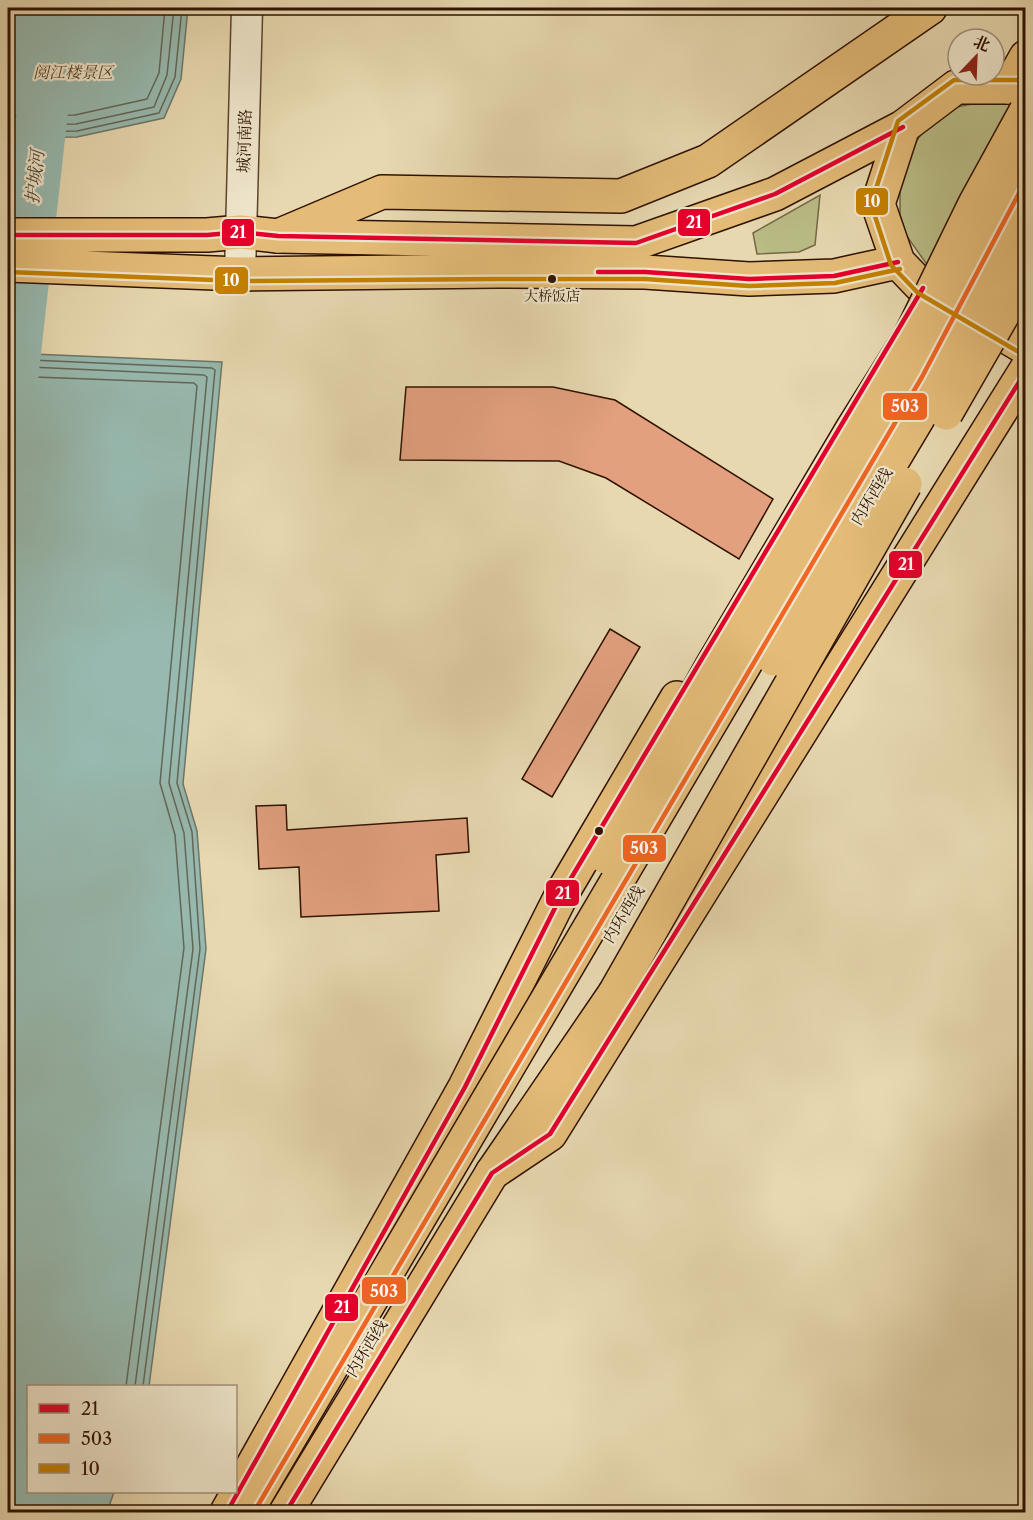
<svg xmlns="http://www.w3.org/2000/svg" width="1033" height="1520" font-family="'Libre Caslon Text','Noto Serif SC',serif">
	<rect width="100%" height="100%" fill="#e7d8b0"/>
	<filter id="stains"><feTurbulence type="fractalNoise" baseFrequency=".00333" numOctaves="4"/><feColorMatrix values="0 0 0 0 .2 0 0 0 0 .09 0 0 0 0 .02 0 0 0 .5 -.17"/></filter>
	<radialGradient id="worn" r=".72"><stop offset=".6" stop-color="#630" stop-opacity="0"/><stop offset="1" stop-color="#630" stop-opacity=".3"/></radialGradient>
	<!-- green -->
	<path fill="#babd87" stroke="#746844" stroke-width="1.5" d="M 987,101 L 1015,103 L 1025,109 L 1025,323 L 943,278 L 928,266 L 906,235 L 900,215 L 900,185 L 908,153 L 925,129 L 952,108 Z
		M 820,195 L 815,245 L 799,252 L 757,254 L 753,233 Z"/>
	<!-- water -->
	<path fill="#97b9af" stroke="#6d7669" stroke-width="1.5" d="M 8,8 L 188,8 L 181,79 L 164,118 L 77,137 L 8,138 Z
		M 8,353 L 222,362 L 183,784 L 197,831 L 206,949 L 149,1386 L 28,1386 L 28,1492 L 114,1492 L 107,1512 L 8,1512 Z"/>
	<g fill="none" stroke-linecap="round" stroke-linejoin="round">
		<!-- shore -->
		<path stroke="#636658" stroke-width="1.5" d="M 8,116 L 75,115 L 147,99 L 159,73 L 165,8
			M 8,125 L 76,124 L 154,107 L 167,75 L 174,8
			M 8,132 L 77,131 L 159,113 L 175,77 L 182,8
			M 8,359 L 212,368 L 215,370 L 177,783 L 192,832 L 200,949 L 143,1386
			M 8,366 L 204,375 L 207,377 L 169,783 L 184,833 L 193,949 L 135,1386
			M 8,376 L 194,383 L 197,386 L 160,783 L 175,835 L 184,948 L 126,1386"/>
		<!-- river -->
		<path stroke="#97b9af" stroke-width="51" d="M 8,419 L 54,8"/>
	</g>
	<!-- building -->
	<path fill="#e2a07e" stroke="#2f1200" stroke-width="1.5" d="M 406,387 L 553,387 L 615,400 L 773,499 L 739,559 L 606,478 L 559,461 L 400,460 Z
		M 610,629 L 640,647 L 552,797 L 522,779 Z
		M 286,805 L 287,830 L 467,818 L 469,852 L 436,855 L 439,911 L 301,917 L 299,867 L 259,869 L 256,806 Z"/>
	<g fill="none" stroke-linecap="round" stroke-linejoin="round">
		<!-- minor casing -->
		<g stroke="#5d442c" stroke-width="33">
			<path id="minor" d="M 240,274 L 247,8"/>
		</g>
		<!-- major casing -->
		<g stroke="#2f1200" stroke-width="36">
			<path id="major" d="M 1026,87 L 956,87 L 903,127 L 878,204 L 898,262 L 923,288 L 1026,348
				M 8,235 L 207,235 L 241,232 L 278,236 L 636,243 L 775,194 L 903,127
				M 8,265 L 240,274 L 497,271 L 645,272 L 749,279 L 834,276 L 898,262
				M 227,1512 L 465,1087 L 564,890 L 677,698
				M 286,1512 L 492,1173 L 550,1134 L 1026,370"/>
		</g>
		<!-- highway casing -->
		<g stroke="#2f1200" stroke-width="36">
			<path id="highway" d="M 1009,87 L 1026,57
				M 278,236 L 382,192 L 621,196 L 708,161 L 930,8
				M 430,1152 L 478,1092
				M 492,1173 L 615,993"/>
		</g>
		<!-- minor -->
		<use href="#minor" stroke="#efe6cc" stroke-width="30"/>
		<!-- major -->
		<use href="#major" stroke="#e4bc78" stroke-width="33"/>
		<!-- highway -->
		<use href="#highway" stroke="#e4bc78" stroke-width="33"/>
		<!-- highway-bridge casing -->
		<g stroke="#2f1200" stroke-width="36" stroke-linecap="butt">
			<path id="highway-bridge" d="M 946,413 L 1026,274
				M 774,659 L 931,396 L 1026,218
				M 606,857 L 711,668 L 853,428 L 910,337 L 975,204 L 1026,111
				M 615,993 L 905,484
				M 246,1512 L 916,373 L 1026,163"/>
		</g>
		<!-- highway-bridge -->
		<use href="#highway-bridge" stroke="#e4bc78" stroke-width="33"/>
		<!-- bus-1 casing -->
		<g stroke="#efe6cc" stroke-width="9">
			<path id="bus-1" d="M 8,235 L 207,235 L 241,232 L 278,236 L 636,243 L 775,194 L 903,127
				M 598,272 L 645,272 L 749,279 L 834,276 L 898,262
				M 227,1512 L 465,1087 L 564,890 L 923,288
				M 286,1512 L 492,1173 L 550,1134 L 1026,371"/>
		</g>
		<!-- bus-2 casing -->
		<g stroke="#efe6cc" stroke-width="9">
			<path id="bus-2" d="M 254,1512 L 922,377 L 1026,180"/>
		</g>
		<!-- bus-3 casing -->
		<g stroke="#efe6cc" stroke-width="9">
			<path id="bus-3" d="M 8,272 L 240,281 L 497,279 L 645,279 L 749,286 L 835,283 L 900,269
				M 1022,354 L 918,293 L 891,265 L 871,204 L 898,121 L 954,80 L 1026,80"/>
		</g>
		<!-- bus-1 -->
		<use href="#bus-1" stroke="#e4002b" stroke-width="4.5"/>
		<!-- bus-2 -->
		<use href="#bus-2" stroke="#f26522" stroke-width="4.5"/>
		<!-- bus-3 -->
		<use href="#bus-3" stroke="#c58100" stroke-width="4.5"/>
	</g>
	<!-- markers -->
	<g fill="#2f1200" stroke="#efe6cc" stroke-width="2">
		<circle cx="552" cy="279" r="5"/>
		<circle cx="599" cy="831" r="5"/>
	</g>
	<g text-anchor="middle" dominant-baseline="central" stroke-width="4.5" stroke-linejoin="round" paint-order="stroke">
		<!-- bus labels -->
		<g font-size="14" fill="#2f1200" stroke="#efe6cc">
			<text x="552" y="296">大桥饭店</text>
		</g>
		<!-- park labels -->
		<g font-size="16" font-style="italic" fill="#594528" stroke="#efe6cc">
			<text x="73" y="72">阅江楼景区</text>
		</g>
		<!-- street labels -->
		<g font-size="16" fill="#2f1200" stroke="#efe6cc">
			<text transform="translate(244 141) rotate(-88)">城河南路</text>
			<text transform="translate(871 496) rotate(-59)">内环西线</text>
			<text transform="translate(623 914) rotate(-59)">内环西线</text>
			<text transform="translate(366 1348) rotate(-59)">内环西线</text>
		</g>
		<!-- water labels -->
		<g font-size="18" font-style="italic" fill="#534c3d" stroke="#efe6cc">
			<text transform="translate(35 177) rotate(-84)">护城河</text>
		</g>
	</g>
	<g stroke="#efe6cc" stroke-width="2">
		<rect x="855" y="187" width="34" height="29" rx="6" fill="#c58100"/>
		<rect x="677" y="208" width="34" height="29" rx="6" fill="#e4002b"/>
		<rect x="221" y="218" width="34" height="29" rx="6" fill="#e4002b"/>
		<rect x="214" y="266" width="35" height="29" rx="6" fill="#c58100"/>
		<rect x="882" y="392" width="46" height="29" rx="6" fill="#f26522"/>
		<rect x="888" y="550" width="35" height="29" rx="6" fill="#e4002b"/>
		<rect x="622" y="834" width="45" height="29" rx="6" fill="#f26522"/>
		<rect x="545" y="879" width="35" height="28" rx="6" fill="#e4002b"/>
		<rect x="361" y="1276" width="46" height="29" rx="6" fill="#f26522"/>
		<rect x="324" y="1293" width="35" height="29" rx="6" fill="#e4002b"/>
	</g>
	<g font-size="16" text-anchor="middle" font-weight="bold" fill="#fff">
		<text x="872" y="207">10</text>
		<text x="694" y="228">21</text>
		<text x="238" y="238">21</text>
		<text x="231" y="286">10</text>
		<text x="905" y="412">503</text>
		<text x="906" y="570">21</text>
		<text x="644" y="854">503</text>
		<text x="563" y="899">21</text>
		<text x="384" y="1297">503</text>
		<text x="342" y="1313">21</text>
	</g>
	<!-- margin -->
	<rect width="1033" height="1520" fill="none" stroke="#e7d8b0" stroke-width="30"/>
	<rect x="9" y="9" width="1015" height="1502" fill="none" stroke="#2f1200" stroke-width="3"/>
	<rect x="15" y="15" width="1003" height="1490" fill="none" stroke="#2f1200" stroke-width="1.5"/>
	<!-- legend -->
	<rect x="27" y="1385" width="210" height="108" fill="#efe6cc" stroke="#a2917a" stroke-width="1.5"/>
	<rect x="39" y="1404" width="30" height="9" fill="#e4002b" stroke="#a2917a" stroke-width="1.5"/>
	<text x="81" y="1415" font-size="18" fill="#2f1200">21</text>
	<rect x="39" y="1434" width="30" height="9" fill="#f26522" stroke="#a2917a" stroke-width="1.5"/>
	<text x="81" y="1445" font-size="18" fill="#2f1200">503</text>
	<rect x="39" y="1464" width="30" height="9" fill="#c58100" stroke="#a2917a" stroke-width="1.5"/>
	<text x="81" y="1475" font-size="18" fill="#2f1200">10</text>
	<!-- north arrow -->
	<g transform="translate(976 57) rotate(23)"><circle r="28" fill="#efe6cc" stroke="#a2917a" stroke-width="1.5"/>
	<path d="M0-4.5L10 22L0 15L-10 22Z" fill="#8f2418"/>
	<text y="-9" font-size="16" font-weight="bold" text-anchor="middle" fill="#2f1200">北</text>
	</g>
	<rect width="100%" height="100%" filter="url(#stains)"/>
	<rect width="100%" height="100%" fill="url(#worn)"/>
</svg>
